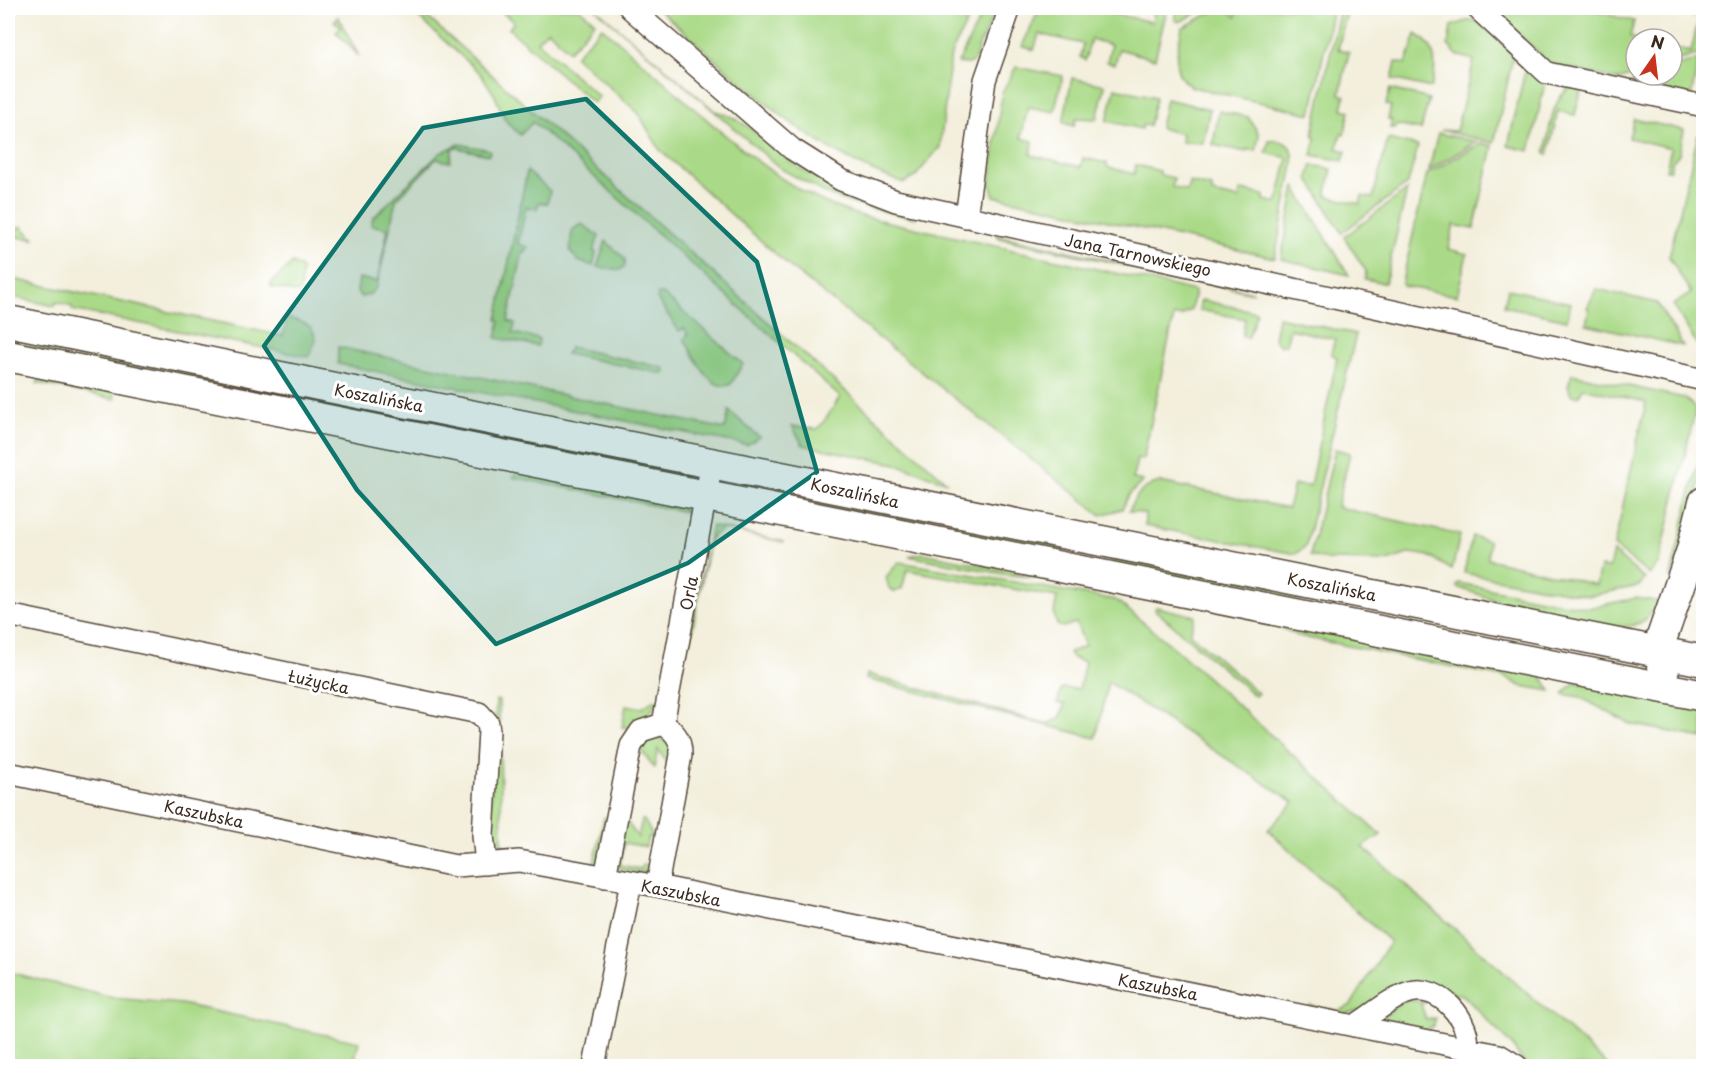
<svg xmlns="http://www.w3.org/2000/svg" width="1711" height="1074" font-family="'Playpen Sans',sans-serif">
	<rect width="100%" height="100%" fill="#fff"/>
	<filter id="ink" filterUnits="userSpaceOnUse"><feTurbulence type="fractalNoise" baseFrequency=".0167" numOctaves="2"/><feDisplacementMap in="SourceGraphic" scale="12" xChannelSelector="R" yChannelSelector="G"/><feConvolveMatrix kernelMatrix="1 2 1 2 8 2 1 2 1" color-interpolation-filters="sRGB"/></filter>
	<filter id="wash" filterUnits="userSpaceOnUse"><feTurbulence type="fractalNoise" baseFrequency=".008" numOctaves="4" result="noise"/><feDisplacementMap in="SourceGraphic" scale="24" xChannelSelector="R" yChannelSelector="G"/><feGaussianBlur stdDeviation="1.35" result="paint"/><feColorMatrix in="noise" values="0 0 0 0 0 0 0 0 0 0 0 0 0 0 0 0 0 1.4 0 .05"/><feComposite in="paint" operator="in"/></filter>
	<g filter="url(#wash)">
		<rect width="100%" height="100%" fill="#f3efdc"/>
		<!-- green -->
		<path fill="#aada88" stroke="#728253" stroke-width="1.5" d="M 408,8 L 417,8 L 947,482 L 896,464 L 803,445 L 792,426 L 817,429 C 827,420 832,408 840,397 L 533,122 L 520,135 L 506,121 L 494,94 L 480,73 Z
			M 497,8 L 579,8 L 595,22 L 569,51 L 548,30 L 537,41 L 599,97 L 593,103 L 509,29 L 514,22 Z
			M 595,8 L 715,111 C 748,119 770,148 798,167 C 834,191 875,206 916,218 L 868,208 L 831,196 L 781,169 Z
			M 657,8 L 974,8 L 951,54 L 940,147 L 915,177 L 904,183 C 804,150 735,75 657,8 Z
			M 985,8 L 996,9 L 979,46 L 975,60 L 969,64 L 958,63 Z
			M 1040,8 L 1111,8 L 1110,13 L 1152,22 L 1155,8 L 1167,8 L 1155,59 L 1119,49 L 1115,64 L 1107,62 L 1111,45 L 1091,39 L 1085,60 L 1080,57 L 1083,44 L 1039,34 L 1034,50 L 1022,46 Z
			M 1178,8 L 1206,8 L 1180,22 L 1175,20 Z
			M 1219,8 L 1227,8 L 1236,17 L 1237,13 L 1231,8 L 1333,8 L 1311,114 L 1192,87 C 1168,74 1178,49 1182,28 Z
			M 1340,8 L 1348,8 L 1338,49 L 1349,52 L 1340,94 L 1345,96 L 1342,109 L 1350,111 L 1344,135 L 1341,134 L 1337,148 L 1346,151 L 1343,161 L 1312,155 L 1316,139 L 1313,134 Z
			M 1492,8 L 1581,8 L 1634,21 L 1630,37 L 1636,39 L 1636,74 L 1619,80 L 1550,64 Z
			M 1680,8 L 1703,8 L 1703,39 L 1700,54 L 1672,62 L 1672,47 L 1691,52 L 1699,17 L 1678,12 Z
			M 338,17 L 359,56 L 336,32 L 341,27 L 334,21 Z
			M 1467,21 L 1478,21 L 1514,53 L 1494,143 L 1441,130 L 1456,131 L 1474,60 L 1457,55 L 1448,45 L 1451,26 Z
			M 602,27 C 634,55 666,83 698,112 C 749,156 799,200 866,217 L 1195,291 L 1191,310 L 1181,316 L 1174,316 L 1143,460 L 1137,459 L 1133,479 L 1143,481 L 1129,495 L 1122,509 L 1101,515 L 790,267 L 660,150 L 638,113 L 575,56 Z
			M 1416,34 C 1438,46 1437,67 1431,88 L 1392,79 L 1396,62 L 1406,64 Z
			M 1699,59 L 1691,97 L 1631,83 L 1653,75 L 1672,75 L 1672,68 Z
			M 1016,67 L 1063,76 L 1054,112 L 1028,107 L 1021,138 L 1033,141 L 1031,155 L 1081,167 L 1083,158 L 1107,163 L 1107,167 L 1134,174 L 1136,165 L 1160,171 L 1160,175 L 1174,178 L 1172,187 L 1187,191 L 1189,182 L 1212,187 L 1212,193 L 1239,199 L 1241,190 L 1264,195 L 1264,200 L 1277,203 L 1288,158 L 1266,153 L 1269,141 C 1287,138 1295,149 1293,165 L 1275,258 L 994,196 L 990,184 L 1002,93 Z
			M 1530,68 L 1545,83 L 1530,151 L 1508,146 L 1524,75 Z
			M 1072,78 L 1105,85 L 1097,119 L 1076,118 L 1074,126 L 1063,123 Z
			M 1573,86 L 1582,88 L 1575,115 L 1558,111 L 1548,155 L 1545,154 C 1550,132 1550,97 1573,86 Z
			M 1115,88 L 1156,97 L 1149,126 L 1143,125 L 1141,129 L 1107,121 Z
			M 1390,89 L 1429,99 L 1421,130 L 1396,125 L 1395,129 L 1390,128 L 1392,120 L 1388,119 L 1391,106 L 1386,105 Z
			M 1166,99 L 1210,109 L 1203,143 L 1181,142 L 1182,134 L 1160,128 Z
			M 1219,111 L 1248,117 L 1259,134 L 1256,151 L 1247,149 L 1246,152 L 1213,145 Z
			M 1634,119 L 1684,130 L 1679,154 L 1672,162 L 1670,170 L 1666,170 L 1671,148 L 1629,138 Z
			M 1438,133 L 1476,142 L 1429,170 Z
			M 1698,135 L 1704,136 L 1703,350 L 1700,349 L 1673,305 L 1691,293 L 1669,257 Z
			M 1388,139 L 1418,146 L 1408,183 L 1342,233 L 1308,178 L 1312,165 L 1332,169 L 1326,196 L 1360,204 L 1362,196 L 1373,198 Z
			M 1481,143 L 1493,146 L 1474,229 L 1454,225 L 1448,249 L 1467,254 L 1457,296 L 1403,286 L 1402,282 L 1427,174 Z
			M 459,144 L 490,150 L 489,155 L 453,147 L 450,162 L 436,159 L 396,200 L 377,287 L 370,294 L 361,297 L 357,292 L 359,278 L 377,282 L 388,229 L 371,225 L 373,218 L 440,153 Z
			M 527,171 L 550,191 L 547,204 L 539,202 L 537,209 L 526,207 L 518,244 L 528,247 L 527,251 L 523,251 L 508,321 L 515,323 L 513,333 L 539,339 L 538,346 L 496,338 L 500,321 L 497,320 Z
			M 1295,187 L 1349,275 L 1281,259 Z
			M 1407,190 L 1385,283 L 1365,279 L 1366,271 L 1344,237 Z
			M 8,220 L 17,229 L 21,226 L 34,239 L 8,236 Z
			M 582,224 L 599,236 L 593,251 L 596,252 L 593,266 L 578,261 L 570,251 L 572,230 Z
			M 997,235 L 1252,292 L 1254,293 L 999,238 Z
			M 606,241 L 625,259 L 625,266 L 620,270 L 597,267 Z
			M 293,263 L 302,269 L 300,291 L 298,293 L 271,287 L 271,283 Z
			M 8,278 L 283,336 L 287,318 C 301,321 314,324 316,340 L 309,357 L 72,310 L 72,306 L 56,302 L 55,306 L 8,296 Z
			M 1508,289 L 1571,303 L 1567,320 L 1504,306 Z
			M 1596,289 L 1657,303 L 1683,346 L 1586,324 L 1589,309 L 1587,308 Z
			M 658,294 L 663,294 L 743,364 L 731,384 C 710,395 693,353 684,339 L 688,335 L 684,328 L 679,331 L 657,299 Z
			M 1201,300 L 1257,312 L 1248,338 L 1242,337 L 1245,319 L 1199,310 Z
			M 1278,317 L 1356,334 L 1306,546 L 1296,554 L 1145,526 L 1145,514 L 1129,511 C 1134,496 1145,486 1160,482 L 1288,508 L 1294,485 L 1310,486 L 1337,358 L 1331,353 L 1335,339 L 1290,329 L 1286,344 L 1280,346 L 1274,339 Z
			M 8,333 L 684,471 L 685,475 L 683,478 L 8,344 Z
			M 338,347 L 725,429 L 729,411 L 759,437 L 747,445 L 338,364 Z
			M 570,347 L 664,368 L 666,372 L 664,374 L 566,354 Z
			M 1572,374 L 1684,398 L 1696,408 L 1659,563 L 1649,575 L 1614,546 L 1646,402 L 1583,388 L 1579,396 L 1571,395 L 1568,386 Z
			M 42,377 L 114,391 L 115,399 L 37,383 Z
			M 1703,442 C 1703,487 1688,538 1670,579 Z
			M 1335,449 L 1350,453 L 1337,507 L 1460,535 L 1452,570 L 1429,556 L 1411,553 L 1387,561 L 1328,560 L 1310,556 Z
			M 519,472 L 680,506 L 686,512 L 513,477 Z
			M 764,486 L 1054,542 L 1063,551 L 1063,555 L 762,496 Z
			M 712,526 L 784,542 L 723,529 L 710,538 L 690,643 L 687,642 Z
			M 1472,536 L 1489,541 L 1488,559 L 1596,585 L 1600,567 L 1609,568 L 1613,552 L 1645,579 L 1639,586 L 1588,596 L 1464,573 Z
			M 923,553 L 1046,578 L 1009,575 L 909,556 Z
			M 1105,556 L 1363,603 L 1294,600 L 1115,565 Z
			M 899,562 L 1116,600 L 1178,651 L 1381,835 L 1363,847 L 1609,1066 L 1526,1066 L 1513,1047 L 1463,995 L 1442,991 L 1343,1014 L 1309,1008 L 1309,1005 L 1338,1011 L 1351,1005 L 1390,942 L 1268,830 L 1294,802 L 1108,682 L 1096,738 L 866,679 L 867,674 L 1047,724 L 1060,718 L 1065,704 L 1057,703 L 1062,688 L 1079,689 L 1085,662 L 1073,658 L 1069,653 L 1085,646 L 1076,623 L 1063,627 L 1057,625 L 1054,614 L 1057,597 L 907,570 L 902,589 L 895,592 L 889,588 L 886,577 Z
			M 1458,583 L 1588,608 L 1636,598 L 1662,602 L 1644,621 L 1631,626 L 1614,627 L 1518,608 L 1457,587 Z
			M 1156,607 L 1195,616 L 1190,634 L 1258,693 L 1255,696 L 1155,610 Z
			M 1268,621 L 1541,675 L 1551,691 L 1521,686 L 1504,677 L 1298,636 Z
			M 1575,682 L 1703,707 L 1703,738 L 1630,724 L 1580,697 L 1563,694 Z
			M 496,700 L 499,701 L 502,845 L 594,864 L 604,817 L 608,819 L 598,865 L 517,851 C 502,850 495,849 489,834 Z
			M 654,700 L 658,701 C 653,715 638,716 631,728 L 622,727 L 626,705 L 642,708 Z
			M 656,737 L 672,744 L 671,770 L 658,749 L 654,768 L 639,747 L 645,740 Z
			M 624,818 L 638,837 L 642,820 L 644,820 L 654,838 L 648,837 L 646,847 L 624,843 L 620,865 L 641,869 L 643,864 L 652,866 L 642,873 L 618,869 L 616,864 Z
			M 8,972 L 113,998 L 181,1004 L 359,1042 L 353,1066 L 8,1066 Z
			M 1405,1000 L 1427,1002 L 1421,1004 L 1426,1020 L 1436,1018 L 1433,1026 L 1422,1032 L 1381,1022 L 1380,1019 Z"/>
	</g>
	<g filter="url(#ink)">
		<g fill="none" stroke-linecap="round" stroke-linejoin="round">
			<!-- street casing -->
			<g stroke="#57483a" stroke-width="24">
				<path id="street" d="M 630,8 L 792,149 L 841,180 L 896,201 L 1704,380
					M 1477,8 L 1547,73 L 1704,106
					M 966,217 L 985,80 L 1010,8
					M 8,615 L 479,713 L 488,723 L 489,731 L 483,835 L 486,864
					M 663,724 L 712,462
					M 8,773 L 456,866 L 519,861 L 657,886 L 1499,1055 L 1517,1066
					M 605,877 L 631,746 L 641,731 L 663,724 C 676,732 681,740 681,755 L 657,886
					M 1354,1026 C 1372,1015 1390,998 1410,992 C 1439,983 1472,1022 1467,1048
					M 594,1066 L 631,882"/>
			</g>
			<!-- secondary casing -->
			<g stroke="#57483a" stroke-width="33">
				<path id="secondary" d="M 8,321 L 319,385 L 1704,661
					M 8,356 L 1704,696
					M 1664,669 L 1659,651 L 1662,637 L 1692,550 L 1704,502"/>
			</g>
			<!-- street -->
			<use href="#street" stroke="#fff" stroke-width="21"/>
			<!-- secondary -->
			<use href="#secondary" stroke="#fff" stroke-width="30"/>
		</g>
	</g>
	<!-- marked area -->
	<path fill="#0f766e" fill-opacity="0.2" stroke="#0f766e" stroke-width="4.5" stroke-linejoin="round" d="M 586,99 L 757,262 L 817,472 L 688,563 L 496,644 L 357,490 L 264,346 L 423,128 Z"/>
	<g text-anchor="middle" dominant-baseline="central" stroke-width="6" stroke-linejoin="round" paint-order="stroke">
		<!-- street labels -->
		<g font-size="16" fill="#3b2a1e" stroke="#fff">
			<text transform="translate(1138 254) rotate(12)">Jana Tarnowskiego</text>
			<text transform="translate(379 397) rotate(11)">Koszalińska</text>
			<text transform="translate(855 492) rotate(12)">Koszalińska</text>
			<text transform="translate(1332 586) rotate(11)">Koszalińska</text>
			<text transform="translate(688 593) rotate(-79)">Orla</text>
			<text transform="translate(319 681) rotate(12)">Łużycka</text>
			<text transform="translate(204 813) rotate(12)">Kaszubska</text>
			<text transform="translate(681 892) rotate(11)">Kaszubska</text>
			<text transform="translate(1158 986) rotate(11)">Kaszubska</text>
		</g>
	</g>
	<!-- margin -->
	<rect width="1711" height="1074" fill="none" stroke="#fff" stroke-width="30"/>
	<!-- north arrow -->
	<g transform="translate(1654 57) rotate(14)"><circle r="28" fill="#ffffff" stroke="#b1aaa5" stroke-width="1.5"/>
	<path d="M0-4.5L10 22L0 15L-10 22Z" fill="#c8321e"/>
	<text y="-9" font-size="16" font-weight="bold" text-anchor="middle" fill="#3b2a1e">N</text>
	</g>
</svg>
